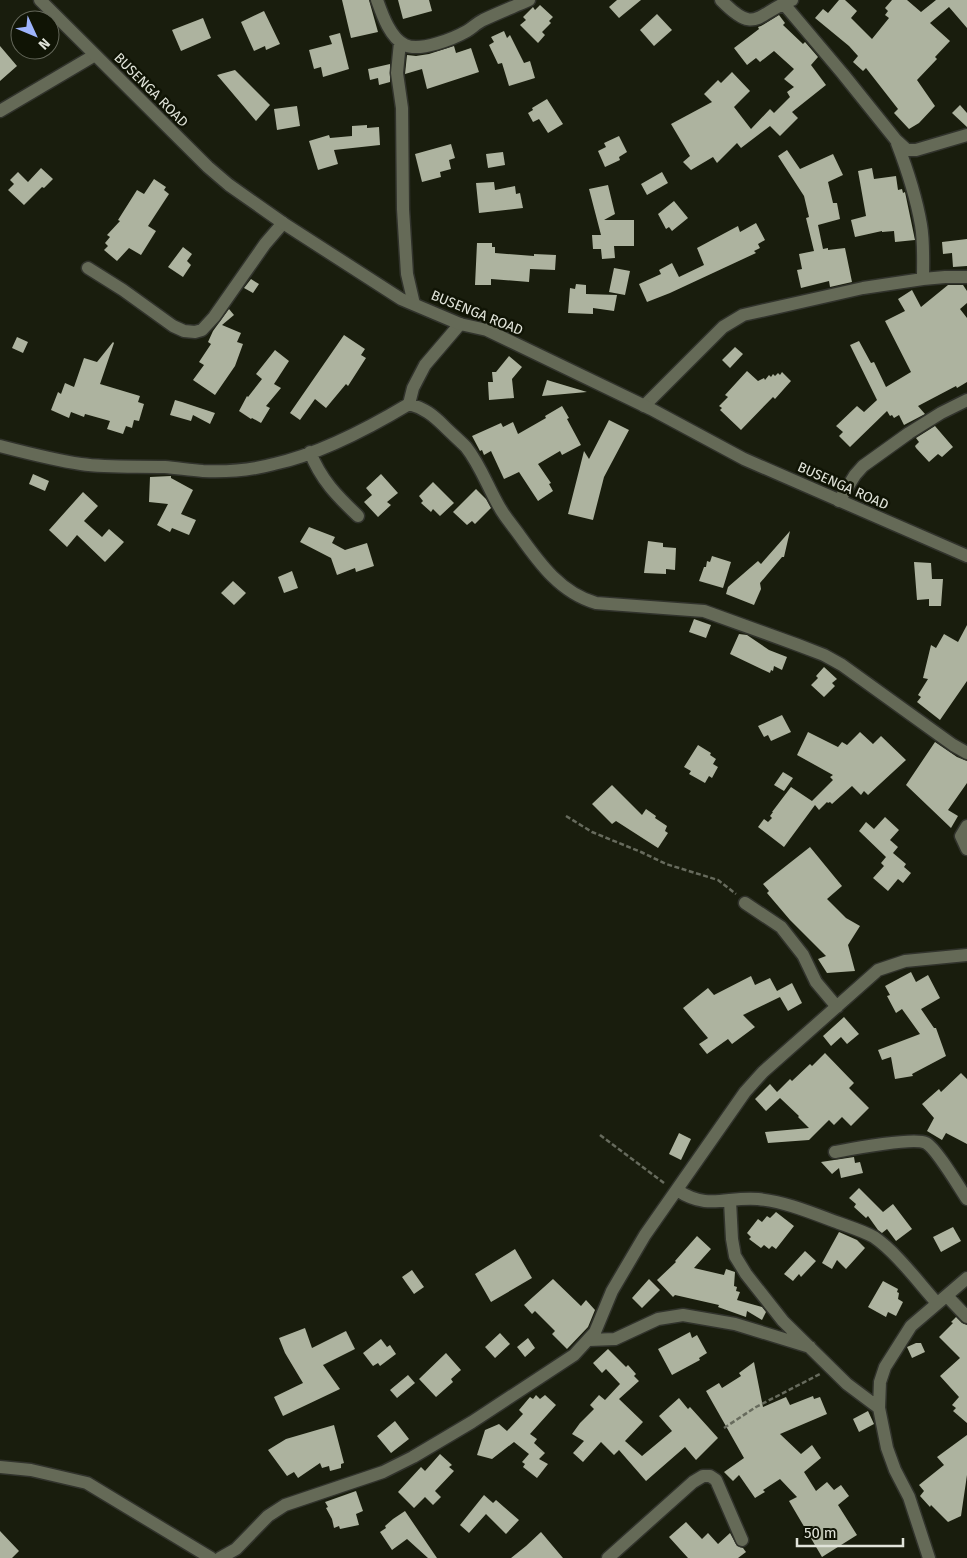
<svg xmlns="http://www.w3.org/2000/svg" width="967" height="1558" font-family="'Fira Sans',sans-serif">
	<rect width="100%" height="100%" fill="#191d0d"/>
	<!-- building -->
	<path fill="#adb39f" d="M 342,0 L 369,0 L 378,32 L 351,38 Z
		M 398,0 L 429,0 L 432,11 L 403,19 Z
		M 617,0 L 641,0 L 619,18 L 609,7 Z
		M 839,0 L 845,0 L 857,11 L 851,18 L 872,39 L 889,18 L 885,15 L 888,11 L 885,8 L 892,0 L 907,0 L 921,12 L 936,0 L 967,0 L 967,28 L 949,7 L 930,23 L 950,41 L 935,57 L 937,59 L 917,80 L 935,106 L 919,123 L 909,129 L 894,113 L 898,109 L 866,68 L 863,71 L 853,62 L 858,56 L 849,46 L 815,18 L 823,9 L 828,13 Z
		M 540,5 L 553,17 L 549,21 L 551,23 L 542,32 L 545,35 L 538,43 L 520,25 L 526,20 L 523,17 L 533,7 L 535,10 Z
		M 264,11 L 280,44 L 266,50 L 265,46 L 254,51 L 241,22 Z
		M 657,14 L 672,30 L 654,46 L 640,30 Z
		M 779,15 L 785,23 L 783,25 L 803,44 L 805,42 L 818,57 L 811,65 L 826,85 L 792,112 L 798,118 L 780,136 L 770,126 L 741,148 L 737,143 L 717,163 L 713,157 L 691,170 L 683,162 L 690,156 L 671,124 L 712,102 L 704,94 L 718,80 L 721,83 L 732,72 L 750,91 L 734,107 L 751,129 L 770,109 L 774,113 L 790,97 L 787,92 L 794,87 L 784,79 L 794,69 L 774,51 L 760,62 L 756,58 L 747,65 L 734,48 L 759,29 L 758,27 L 761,26 Z
		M 203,18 L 211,38 L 181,51 L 172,30 Z
		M 504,31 L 507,38 L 510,35 L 524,63 L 530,61 L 535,78 L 509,86 L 502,63 L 498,64 L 489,45 L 494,42 L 491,37 Z
		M 340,33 L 349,69 L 323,77 L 321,67 L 314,69 L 309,50 L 332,44 L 329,36 Z
		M 0,46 L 17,66 L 0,81 Z
		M 454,46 L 456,53 L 471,48 L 479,72 L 427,89 L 422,69 L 405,74 L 407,55 L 416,56 L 429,54 Z
		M 390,64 L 390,82 L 379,85 L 378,78 L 370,80 L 368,69 Z
		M 235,70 L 270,105 L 256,121 L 217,75 Z
		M 547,99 L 563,124 L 548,133 L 539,119 L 533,122 L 528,113 L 533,110 L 532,108 Z
		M 960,105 L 967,113 L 967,127 L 952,113 Z
		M 297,106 L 300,126 L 277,130 L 274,109 Z
		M 367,125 L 367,128 L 379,127 L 380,145 L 334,150 L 338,164 L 318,170 L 309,141 L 329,135 L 330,138 L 352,136 L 352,126 Z
		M 619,136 L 627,152 L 619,157 L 620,160 L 605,167 L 598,151 L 606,147 L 604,143 Z
		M 451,144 L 455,158 L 449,160 L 451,169 L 440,172 L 441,177 L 422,182 L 415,154 Z
		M 787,150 L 800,169 L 833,154 L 843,175 L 828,182 L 833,203 L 837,203 L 840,219 L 818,225 L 823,249 L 828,248 L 828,250 L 845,248 L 852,282 L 830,287 L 829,281 L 801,288 L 797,270 L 802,269 L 799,254 L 814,251 L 806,218 L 809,217 L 804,196 L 778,156 Z
		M 503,152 L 505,165 L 488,168 L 486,154 Z
		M 41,168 L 53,179 L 44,188 L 42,187 L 24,205 L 8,190 L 14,184 L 10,180 L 18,172 L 28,182 Z
		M 872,168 L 874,179 L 896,176 L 898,190 L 902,189 L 903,193 L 905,192 L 915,240 L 895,242 L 894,231 L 882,232 L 882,231 L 855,237 L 851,220 L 866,216 L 858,171 Z
		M 662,172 L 668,183 L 647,195 L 641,184 Z
		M 154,179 L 166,187 L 164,190 L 169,194 L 148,226 L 156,231 L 141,255 L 129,248 L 117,261 L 104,250 L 108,246 L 105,243 L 110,237 L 107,235 L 120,221 L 118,220 L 137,190 L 144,194 Z
		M 494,182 L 495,190 L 515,186 L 516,194 L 520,193 L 523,208 L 479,213 L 476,183 Z
		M 608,185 L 615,214 L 604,220 L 634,220 L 634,246 L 614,246 L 615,258 L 602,259 L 601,249 L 593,249 L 592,235 L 601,235 L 589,189 Z
		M 674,201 L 688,218 L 672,231 L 669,227 L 666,229 L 658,214 Z
		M 756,223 L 765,240 L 758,244 L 760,248 L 754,251 L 756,253 L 670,293 L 647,302 L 639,284 L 661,274 L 659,270 L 672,263 L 679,277 L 704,265 L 697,248 L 738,226 L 740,232 Z
		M 967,239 L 967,266 L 953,267 L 952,253 L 943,254 L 942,242 Z
		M 477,243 L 492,243 L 492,247 L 495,247 L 495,253 L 534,256 L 534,254 L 556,255 L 555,270 L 530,269 L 529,282 L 491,279 L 491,285 L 475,285 Z
		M 183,247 L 192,254 L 187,261 L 191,265 L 183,277 L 168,267 Z
		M 614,268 L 630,271 L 625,295 L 609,292 Z
		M 251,279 L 259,284 L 253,293 L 244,288 Z
		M 576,284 L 586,285 L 586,294 L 617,295 L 614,311 L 593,308 L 593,314 L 568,313 L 570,288 L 575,289 Z
		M 948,285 L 963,285 L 967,291 L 967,303 L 960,309 L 967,318 L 967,382 L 957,388 L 956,386 L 918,406 L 925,414 L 904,425 L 899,415 L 894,418 L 892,415 L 890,416 L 887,411 L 850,447 L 839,436 L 843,432 L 836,426 L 857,406 L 864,412 L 877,400 L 850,345 L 859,341 L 871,363 L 874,362 L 886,387 L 911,372 L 885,321 L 905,311 L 898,299 L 912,290 L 921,307 Z
		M 229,309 L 234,315 L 222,325 L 241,333 L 237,342 L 243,344 L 235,366 L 215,395 L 193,380 L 204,365 L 199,362 L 211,344 L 208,342 L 213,331 Z
		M 344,335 L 365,349 L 361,355 L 366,358 L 348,386 L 346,384 L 326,408 L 315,399 L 300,420 L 290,413 Z
		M 17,337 L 28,342 L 23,353 L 12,348 Z
		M 113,342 L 114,343 L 100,384 L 140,396 L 138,402 L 144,404 L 139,421 L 134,420 L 132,428 L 126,426 L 123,434 L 107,429 L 110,421 L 85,414 L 84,417 L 71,412 L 69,418 L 51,410 L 58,392 L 61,394 L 65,383 L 74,387 L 84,358 L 97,362 Z
		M 735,347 L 743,354 L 730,368 L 722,360 Z
		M 275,350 L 289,361 L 274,384 L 281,388 L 266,406 L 270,408 L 261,423 L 252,418 L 251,419 L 239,411 L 247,396 L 248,397 L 262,379 L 256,374 Z
		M 509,356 L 522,367 L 512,379 L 514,398 L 489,400 L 488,382 L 493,382 L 492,372 L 496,372 Z
		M 747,371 L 758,381 L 764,378 L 765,380 L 769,375 L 771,377 L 773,374 L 775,376 L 778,373 L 780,375 L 782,372 L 791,381 L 775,399 L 773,397 L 741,430 L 720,410 L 722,408 L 719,406 L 728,397 L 725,395 Z
		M 547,380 L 587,392 L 542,396 Z
		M 175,400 L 182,402 L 215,413 L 210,424 L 193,415 L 191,421 L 170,415 Z
		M 562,406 L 569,418 L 567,419 L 581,445 L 562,455 L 560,451 L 538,464 L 551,483 L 549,484 L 553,491 L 538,501 L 519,472 L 504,479 L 491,451 L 484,455 L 482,450 L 480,451 L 472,436 L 501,423 L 503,427 L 513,422 L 518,434 L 546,418 L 545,416 Z
		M 609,420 L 629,430 L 604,477 L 593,520 L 568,514 L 584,451 L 589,459 Z
		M 935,426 L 953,447 L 942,457 L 938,454 L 929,462 L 916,448 L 915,446 L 919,442 L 916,438 Z
		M 33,474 L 49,481 L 45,491 L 29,484 Z
		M 381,474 L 398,493 L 387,502 L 391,505 L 378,517 L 364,502 L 372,495 L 366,488 Z
		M 171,476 L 171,478 L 193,490 L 181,514 L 196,520 L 189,535 L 172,528 L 170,532 L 157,525 L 168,504 L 149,502 L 150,477 Z
		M 433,482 L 454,503 L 440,516 L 433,509 L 431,512 L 421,503 L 423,501 L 419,496 Z
		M 476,489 L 486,499 L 491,508 L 475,524 L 472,521 L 467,525 L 453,512 Z
		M 83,492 L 98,506 L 84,521 L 102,537 L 109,529 L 124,542 L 105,562 L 77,535 L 67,547 L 49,530 Z
		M 309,527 L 335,537 L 332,543 L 345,550 L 367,543 L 374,566 L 356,572 L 355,568 L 337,575 L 331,558 L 300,542 Z
		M 790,531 L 784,557 L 782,557 L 760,583 L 761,589 L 754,605 L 726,594 L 728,587 L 758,561 L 761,564 Z
		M 648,541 L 663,543 L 663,547 L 676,548 L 675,570 L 666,569 L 666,574 L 644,573 Z
		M 712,556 L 731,562 L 723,588 L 699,581 L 704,567 L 706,567 L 707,561 L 710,562 Z
		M 914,562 L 931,563 L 932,579 L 943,579 L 941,606 L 929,606 L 929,599 L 917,600 Z
		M 292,571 L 298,588 L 284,593 L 278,577 Z
		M 233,581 L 246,593 L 234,605 L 221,593 Z
		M 694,619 L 711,625 L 706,638 L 689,632 Z
		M 967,625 L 967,681 L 940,720 L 917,702 L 921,697 L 918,695 L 928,679 L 923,678 L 931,645 L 936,648 L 944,634 L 958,642 Z
		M 739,634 L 747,635 L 769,650 L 787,657 L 782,670 L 774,666 L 773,671 L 771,670 L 770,673 L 730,654 Z
		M 824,667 L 837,679 L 832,683 L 835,686 L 824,697 L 811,685 L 818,678 L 816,676 Z
		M 782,715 L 791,732 L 771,741 L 768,735 L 764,737 L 758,726 Z
		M 808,732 L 838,747 L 842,742 L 847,745 L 860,732 L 873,744 L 881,736 L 906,760 L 868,795 L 864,791 L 861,795 L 852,786 L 832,804 L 830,802 L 828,803 L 827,802 L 819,810 L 815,805 L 784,847 L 758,827 L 764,819 L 768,822 L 772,818 L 770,816 L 773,812 L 772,812 L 791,787 L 812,801 L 833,780 L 830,777 L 833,775 L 797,755 Z
		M 935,742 L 957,757 L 967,761 L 967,783 L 948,810 L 958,816 L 951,828 L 906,785 Z
		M 698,745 L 711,753 L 710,755 L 716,759 L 713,764 L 718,767 L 712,778 L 709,776 L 705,783 L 689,774 L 691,771 L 684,767 Z
		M 783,772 L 793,778 L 784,791 L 774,785 Z
		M 612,785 L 642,815 L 646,809 L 656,816 L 655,818 L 667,826 L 665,831 L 668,833 L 658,848 L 616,821 L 612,824 L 592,804 Z
		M 885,817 L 899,830 L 890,840 L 898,847 L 893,853 L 906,864 L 904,867 L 911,873 L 903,883 L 898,879 L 888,891 L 873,878 L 884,866 L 881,863 L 886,857 L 859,831 L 866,822 L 874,829 Z
		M 810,847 L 842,886 L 827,899 L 846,918 L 860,926 L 848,945 L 855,971 L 827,973 L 818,959 L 826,956 L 790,920 L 767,893 L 769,891 L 763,884 Z
		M 911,972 L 916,982 L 928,975 L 940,998 L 921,1009 L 934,1028 L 936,1028 L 946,1056 L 912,1074 L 913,1076 L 895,1079 L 891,1057 L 882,1060 L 878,1050 L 920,1034 L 902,1009 L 896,1013 L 887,996 L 890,995 L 885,986 Z
		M 751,976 L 755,985 L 770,978 L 777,991 L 792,983 L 802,1003 L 788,1011 L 777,992 L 780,997 L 743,1015 L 755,1027 L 732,1044 L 728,1039 L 707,1054 L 699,1044 L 708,1038 L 683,1008 L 708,988 L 714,995 Z
		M 844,1017 L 859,1034 L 847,1044 L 841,1037 L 831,1046 L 823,1036 Z
		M 825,1053 L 854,1083 L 849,1088 L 869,1108 L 851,1126 L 842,1117 L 834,1125 L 829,1120 L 809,1140 L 768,1143 L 765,1132 L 809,1128 L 798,1117 L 799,1116 L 780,1098 L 766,1111 L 755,1099 L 770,1084 L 777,1092 L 790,1079 L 792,1081 L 810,1064 L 812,1066 Z
		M 961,1073 L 967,1079 L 967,1144 L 946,1133 L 942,1140 L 927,1131 L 934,1118 L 922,1104 L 939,1089 L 941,1092 Z
		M 679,1133 L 691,1139 L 681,1160 L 669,1154 Z
		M 854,1157 L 855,1163 L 860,1162 L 863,1173 L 841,1178 L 839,1168 L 832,1174 L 821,1162 Z
		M 859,1188 L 883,1212 L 893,1204 L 912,1229 L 896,1241 L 887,1229 L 882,1233 L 878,1230 L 868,1216 L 866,1218 L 854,1207 L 856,1204 L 849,1198 Z
		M 776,1212 L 794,1226 L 776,1249 L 772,1246 L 769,1249 L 764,1245 L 761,1248 L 749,1239 L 751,1237 L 747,1233 L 758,1219 L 762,1222 L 767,1216 L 770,1218 Z
		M 953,1227 L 961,1241 L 941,1252 L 933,1237 Z
		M 839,1232 L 857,1240 L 865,1248 L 846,1269 L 837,1260 L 832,1269 L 822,1263 Z
		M 697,1236 L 711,1249 L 694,1268 L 724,1275 L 726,1269 L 735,1272 L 734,1286 L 737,1287 L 736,1291 L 740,1292 L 737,1300 L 762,1307 L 766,1312 L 762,1320 L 747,1311 L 746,1317 L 718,1307 L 719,1305 L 675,1295 L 673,1297 L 657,1280 L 676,1262 L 675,1261 Z
		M 515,1249 L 532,1278 L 491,1302 L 475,1274 Z
		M 805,1251 L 816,1261 L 801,1277 L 799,1274 L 793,1281 L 784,1274 Z
		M 412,1270 L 424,1287 L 414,1294 L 402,1277 Z
		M 553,1279 L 581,1306 L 586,1300 L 595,1310 L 588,1327 L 567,1349 L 552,1334 L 555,1331 L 535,1311 L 532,1314 L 524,1305 Z
		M 649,1279 L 660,1290 L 642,1308 L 632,1298 Z
		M 883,1281 L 898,1289 L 897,1292 L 899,1293 L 898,1299 L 903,1302 L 896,1316 L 888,1312 L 886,1317 L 868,1307 Z
		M 956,1317 L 962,1323 L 967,1325 L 967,1423 L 953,1411 L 956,1408 L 952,1405 L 959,1397 L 940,1376 L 960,1358 L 939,1337 L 953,1323 L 951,1322 Z
		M 305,1328 L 312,1348 L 346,1331 L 355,1349 L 323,1365 L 340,1389 L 283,1416 L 274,1397 L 303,1383 L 285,1353 L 279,1338 Z
		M 690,1332 L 692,1338 L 697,1335 L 707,1353 L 699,1358 L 700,1360 L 672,1375 L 658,1349 Z
		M 500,1333 L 510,1344 L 495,1358 L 485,1347 Z
		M 528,1338 L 535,1348 L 525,1357 L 517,1347 Z
		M 381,1339 L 387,1347 L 390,1345 L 396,1354 L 380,1366 L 378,1363 L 373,1366 L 363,1353 Z
		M 916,1343 L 921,1343 L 925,1352 L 912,1358 L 907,1347 Z
		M 608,1349 L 626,1367 L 628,1365 L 636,1374 L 634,1376 L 639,1381 L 619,1399 L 643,1422 L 625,1441 L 642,1456 L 672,1431 L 659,1416 L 679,1398 L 688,1409 L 690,1407 L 718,1438 L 696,1460 L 685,1447 L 646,1481 L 619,1450 L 614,1455 L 601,1442 L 583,1462 L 573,1453 L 584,1441 L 572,1434 L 580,1423 L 594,1409 L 590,1405 L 599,1395 L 605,1400 L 620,1384 L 606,1369 L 602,1373 L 593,1363 Z
		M 446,1353 L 461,1370 L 451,1379 L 453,1382 L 436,1397 L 419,1379 Z
		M 754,1362 L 763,1407 L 786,1397 L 790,1405 L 813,1396 L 814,1399 L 820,1397 L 827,1414 L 780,1434 L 801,1454 L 812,1445 L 821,1458 L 804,1472 L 816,1491 L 827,1482 L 834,1490 L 841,1485 L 849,1496 L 838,1505 L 857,1535 L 822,1557 L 789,1501 L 797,1497 L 780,1479 L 763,1490 L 765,1492 L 755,1498 L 739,1475 L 733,1481 L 724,1472 L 744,1458 L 706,1391 L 719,1383 L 722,1388 L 741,1376 L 739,1373 Z
		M 408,1375 L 415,1383 L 397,1398 L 390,1390 Z
		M 536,1395 L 540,1399 L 545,1395 L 556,1405 L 530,1434 L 537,1439 L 534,1443 L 545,1453 L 539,1459 L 548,1464 L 537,1478 L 523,1467 L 525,1464 L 522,1462 L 529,1454 L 514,1442 L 492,1459 L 477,1455 L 485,1430 L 499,1424 L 507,1431 L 523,1414 L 519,1410 L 530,1397 L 533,1399 Z
		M 868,1411 L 874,1424 L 859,1432 L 853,1419 Z
		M 395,1421 L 409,1439 L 391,1453 L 377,1436 Z
		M 334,1425 L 344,1463 L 341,1464 L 341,1468 L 330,1471 L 329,1466 L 322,1468 L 320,1463 L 298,1478 L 294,1472 L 287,1476 L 268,1450 L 286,1439 Z
		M 967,1435 L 967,1475 L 961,1516 L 948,1522 L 931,1505 L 930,1507 L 920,1496 L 924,1491 L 919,1485 L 944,1465 L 937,1457 Z
		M 440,1454 L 452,1465 L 449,1467 L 454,1471 L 435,1491 L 441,1497 L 433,1505 L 425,1497 L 414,1508 L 398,1492 L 421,1467 L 425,1471 Z
		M 356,1491 L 363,1511 L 356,1514 L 359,1525 L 340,1529 L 339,1526 L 334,1528 L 332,1519 L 326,1508 L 328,1507 L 325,1502 Z
		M 484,1495 L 493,1503 L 496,1500 L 519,1520 L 506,1534 L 486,1514 L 469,1533 L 460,1525 Z
		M 405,1511 L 437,1558 L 428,1558 L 407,1539 L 392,1550 L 380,1532 L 386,1528 L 385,1526 L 393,1519 Z
		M 686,1522 L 702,1539 L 708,1533 L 718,1544 L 730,1533 L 737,1546 L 743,1548 L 746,1552 L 738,1558 L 688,1558 L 669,1537 Z
		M 0,1531 L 19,1551 L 12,1558 L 0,1558 Z
		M 541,1532 L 563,1558 L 511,1558 L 526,1546 Z"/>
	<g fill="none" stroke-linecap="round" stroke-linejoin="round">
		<!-- minor casing -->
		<g stroke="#31332c" stroke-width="15">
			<path id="minor" d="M 377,0 C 382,14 390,38 405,45 C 420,52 453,39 467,31 C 472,28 477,23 483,20 C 498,13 513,7 529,0
				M 721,0 C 756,36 756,14 792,0
				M 783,3 L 843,74 L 896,140 L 907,150 L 916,150 L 967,135
				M 400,42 L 397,73 L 402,108 L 403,209 L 407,274 L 414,304
				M 0,111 L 95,55
				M 897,143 C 907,169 916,196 921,225 C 924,242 923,261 923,279
				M 88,268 L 123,290 L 173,326 L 184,331 L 195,332 L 202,330 L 214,317 L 265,244 L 283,223
				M 409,404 L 413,388 L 425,365 L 460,324
				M 644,406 L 723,327 L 743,315 L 863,288 L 923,279 L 945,277 L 967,277
				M 0,446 C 27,453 54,460 81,464 C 109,468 137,466 165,467 C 177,468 190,470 203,471 C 226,472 252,470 274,464 C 320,454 369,428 409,404 C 424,408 433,415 444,426 C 451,433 459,440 466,447 C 481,466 488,488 500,508 C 505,517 513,526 520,536 C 540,564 561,593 596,603 L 704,611 L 798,645 L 824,655 L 842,665 L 953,745 L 967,753
				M 310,452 C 321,480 337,496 358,516
				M 839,501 L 855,475 L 863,466 L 909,433 L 941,413 L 967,400
				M 967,826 L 961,836 L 967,849
				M 745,903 L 781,927 L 803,955 L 816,982 L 837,1007
				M 835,1152 C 851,1149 914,1137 926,1143 C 936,1148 959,1187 967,1199
				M 677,1190 C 708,1211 727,1196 758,1199 C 787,1202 812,1213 839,1223 C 850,1227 863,1231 874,1237 C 897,1253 918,1282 937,1303
				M 730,1201 L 732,1239 L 735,1256 L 746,1274 L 783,1321 L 847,1384 L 879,1408
				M 947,1296 L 967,1317
				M 589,1340 L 615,1339 L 658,1319 L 683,1315 L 735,1324 L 810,1347
				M 0,1467 L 31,1470 L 87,1483 L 211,1558
				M 220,1558 L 236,1549 L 268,1516 L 285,1505 L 383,1472 L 413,1457 L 472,1422 L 574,1355 L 595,1332 L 612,1291 L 645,1235 L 745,1092 L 763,1072 L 878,970 L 905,961 L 967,955
				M 608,1558 L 693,1482 L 703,1476 L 710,1476 L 716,1480 L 742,1540
				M 929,1558 L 909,1497 L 895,1470 L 887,1448 L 879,1408 L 880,1382 L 885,1367 L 911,1326 L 967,1278"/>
		</g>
		<!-- tertiary casing -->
		<g stroke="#31332c" stroke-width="15">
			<path id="tertiary" d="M 40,0 L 208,167 L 229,185 L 283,223 L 401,299 L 460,324 L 487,330 L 651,409 L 744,459 L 967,556"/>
		</g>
		<!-- path -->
		<path stroke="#676b5d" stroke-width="2.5" stroke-dasharray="5 2.5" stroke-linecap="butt" d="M 566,816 L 592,832 L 641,852 L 666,864 L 718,880 L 736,894
			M 600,1135 L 664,1183
			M 724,1428 L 756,1407 L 820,1374"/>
		<!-- minor -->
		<use href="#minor" stroke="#656a57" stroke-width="12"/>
		<!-- tertiary -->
		<use href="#tertiary" stroke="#656a57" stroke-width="12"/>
	</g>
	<g text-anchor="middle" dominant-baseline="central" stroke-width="5" stroke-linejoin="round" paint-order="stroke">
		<!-- street labels -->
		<g font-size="14" fill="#e1e4da" stroke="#101405">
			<text transform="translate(151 90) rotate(45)">BUSENGA ROAD</text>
			<text transform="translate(477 313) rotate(22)">BUSENGA ROAD</text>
			<text transform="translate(843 486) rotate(24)">BUSENGA ROAD</text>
		</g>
	</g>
	<!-- north arrow -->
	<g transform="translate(35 35) rotate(134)"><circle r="24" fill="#101405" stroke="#64675a"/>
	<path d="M0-4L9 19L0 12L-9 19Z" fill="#9eb4fd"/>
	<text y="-8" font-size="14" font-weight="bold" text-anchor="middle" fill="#e1e4da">N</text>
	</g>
	<!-- scale -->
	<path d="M797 1538v8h106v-8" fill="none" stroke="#e1e4da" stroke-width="2.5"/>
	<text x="804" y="1538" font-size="15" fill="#e1e4da" stroke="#101405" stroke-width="4" paint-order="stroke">50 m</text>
</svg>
